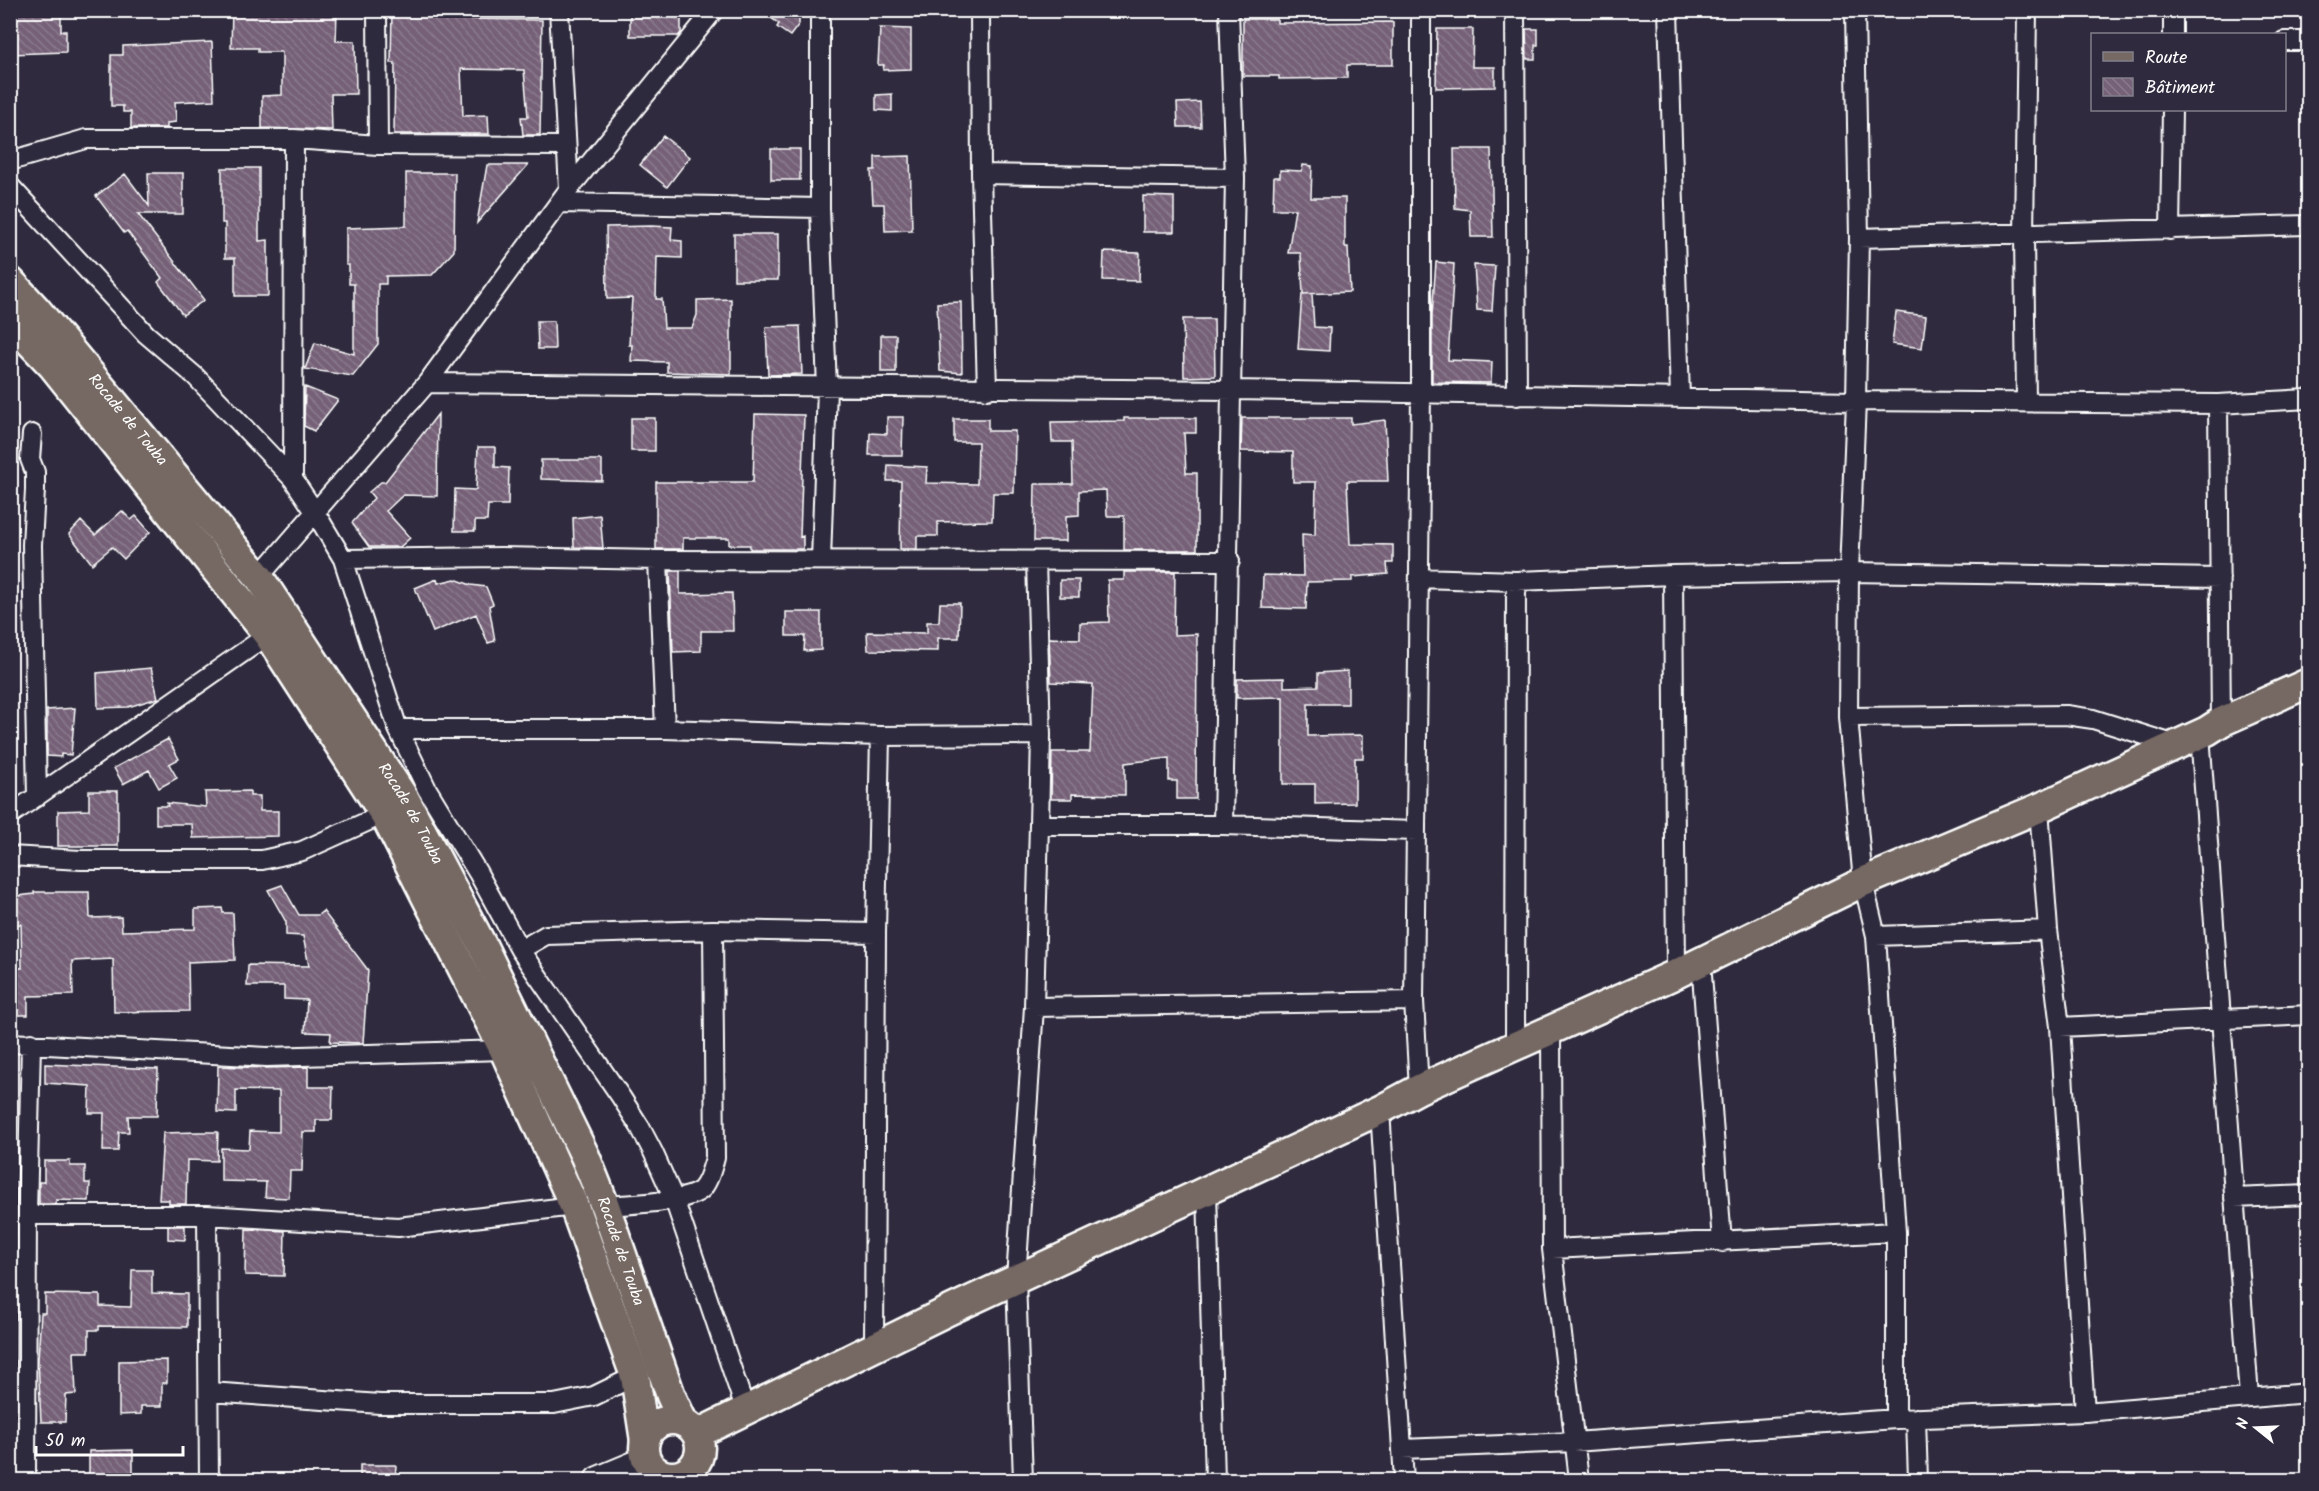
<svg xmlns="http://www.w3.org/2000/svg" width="2319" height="1491" font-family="Kalam,sans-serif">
	<defs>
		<pattern id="building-back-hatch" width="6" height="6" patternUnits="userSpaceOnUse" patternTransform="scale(1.5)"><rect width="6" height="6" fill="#756178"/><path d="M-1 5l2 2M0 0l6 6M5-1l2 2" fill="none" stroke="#8a798c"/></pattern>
	</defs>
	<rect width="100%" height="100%" fill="#2f2a3d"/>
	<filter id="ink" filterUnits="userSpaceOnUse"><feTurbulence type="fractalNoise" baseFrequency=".0167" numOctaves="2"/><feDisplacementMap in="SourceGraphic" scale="12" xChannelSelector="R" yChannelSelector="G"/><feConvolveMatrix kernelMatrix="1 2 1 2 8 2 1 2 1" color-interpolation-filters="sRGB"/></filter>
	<g filter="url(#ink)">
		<!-- building -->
		<path fill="url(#building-back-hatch)" stroke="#fff" stroke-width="1.5" d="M 10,10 L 61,10 L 61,31 L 66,31 L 66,52 L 10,54 Z
			M 232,10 L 337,10 L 336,41 L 355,41 L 356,94 L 331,94 L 332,130 L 262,128 L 262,96 L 282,95 L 282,52 L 258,52 L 258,48 L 231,48 Z
			M 392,10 L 463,10 L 463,19 L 542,20 L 540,135 L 523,135 L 521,117 L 528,117 L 524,70 L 461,69 L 463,116 L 488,115 L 489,134 L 394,134 L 395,63 L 391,63 Z
			M 630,10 L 681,10 L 681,33 L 678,36 L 630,36 Z
			M 761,10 L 799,10 L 799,24 L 790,36 L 777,27 L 779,24 Z
			M 1243,19 L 1277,19 L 1277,23 L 1393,22 L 1393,65 L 1347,65 L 1347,78 L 1279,79 L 1279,76 L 1243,76 Z
			M 880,28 L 911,29 L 911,69 L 883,70 L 884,65 L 878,65 Z
			M 1437,29 L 1473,29 L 1472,67 L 1495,67 L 1495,87 L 1436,88 Z
			M 1526,29 L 1538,29 L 1538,45 L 1535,45 L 1535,59 L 1527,59 Z
			M 212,42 L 214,100 L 175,102 L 176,122 L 167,123 L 167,128 L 131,128 L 131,112 L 123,112 L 123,106 L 111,106 L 111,55 L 123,55 L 123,46 Z
			M 892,94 L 892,111 L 876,110 L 876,95 Z
			M 1200,102 L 1201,127 L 1178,127 L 1177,103 Z
			M 663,136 L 690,157 L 667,187 L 640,165 Z
			M 771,149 L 800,149 L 800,180 L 771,180 Z
			M 1454,149 L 1491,149 L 1493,237 L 1471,237 L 1470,210 L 1455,208 Z
			M 910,156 L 912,230 L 885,231 L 884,204 L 873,204 L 871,170 L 875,170 L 875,157 Z
			M 487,165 L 528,165 L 477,223 Z
			M 1303,165 L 1312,166 L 1311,198 L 1345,198 L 1345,247 L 1348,247 L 1350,292 L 1303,294 L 1301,255 L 1300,253 L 1288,253 L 1295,209 L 1273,209 L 1274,177 L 1280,177 L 1280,170 L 1302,171 Z
			M 222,168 L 259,168 L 259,241 L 268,240 L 268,296 L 235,296 L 235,258 L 225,258 L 225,223 L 222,223 Z
			M 148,173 L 183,173 L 183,214 L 138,214 L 204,300 L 183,315 L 158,282 L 162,278 L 127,231 L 124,233 L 96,196 L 125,174 L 149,206 Z
			M 406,173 L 455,173 L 454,251 L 432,275 L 386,276 L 386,284 L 378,284 L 378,344 L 353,376 L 305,369 L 315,343 L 354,354 L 354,284 L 349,284 L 349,265 L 346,265 L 346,228 L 406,226 Z
			M 1143,196 L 1174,197 L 1174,232 L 1143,232 Z
			M 651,226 L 672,227 L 671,240 L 682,241 L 682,258 L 657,257 L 656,299 L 662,299 L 664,328 L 692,328 L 697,315 L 697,300 L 731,299 L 731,374 L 667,372 L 667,362 L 631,361 L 632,345 L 629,345 L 632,298 L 607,299 L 606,227 Z
			M 734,234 L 778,234 L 778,280 L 734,280 Z
			M 1104,252 L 1140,253 L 1139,281 L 1103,280 Z
			M 1436,262 L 1454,264 L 1448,360 L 1492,362 L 1491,383 L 1432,382 L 1432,315 Z
			M 1474,265 L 1495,266 L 1492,311 L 1477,310 Z
			M 1302,294 L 1312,294 L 1314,327 L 1330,328 L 1329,351 L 1298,349 Z
			M 961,302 L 962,373 L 940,371 L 937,303 Z
			M 1896,312 L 1926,316 L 1922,348 L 1892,344 Z
			M 1183,319 L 1214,319 L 1215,376 L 1184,377 Z
			M 537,321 L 554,321 L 555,349 L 538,349 Z
			M 800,326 L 802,374 L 768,375 L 766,327 Z
			M 881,335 L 896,335 L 896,372 L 881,372 Z
			M 305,387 L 338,400 L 314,431 L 304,426 Z
			M 438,414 L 437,496 L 403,495 L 386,511 L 410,538 L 400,547 L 369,547 L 352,523 L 374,498 L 369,492 L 381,482 L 385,482 Z
			M 755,414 L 804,415 L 800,537 L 803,536 L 803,549 L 750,549 L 750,545 L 729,545 L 729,538 L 683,538 L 683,549 L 656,549 L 656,482 L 753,482 Z
			M 887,417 L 903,417 L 902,455 L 869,455 L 870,433 L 887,434 Z
			M 631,418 L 655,418 L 655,451 L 631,451 Z
			M 1124,418 L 1196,418 L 1196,433 L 1184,433 L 1186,473 L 1197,473 L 1197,550 L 1124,550 L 1124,516 L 1107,516 L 1106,490 L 1079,491 L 1079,515 L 1066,516 L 1066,541 L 1034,541 L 1035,484 L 1073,484 L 1072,442 L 1052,442 L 1051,422 L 1124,421 Z
			M 1242,418 L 1351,418 L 1351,424 L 1385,420 L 1388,481 L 1347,481 L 1350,544 L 1393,545 L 1393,563 L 1387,563 L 1388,574 L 1352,577 L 1352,581 L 1307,582 L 1306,609 L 1262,608 L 1263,575 L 1303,576 L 1302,534 L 1315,535 L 1316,482 L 1293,482 L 1293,452 L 1241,451 Z
			M 954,419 L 988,419 L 988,431 L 1015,431 L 1014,493 L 993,493 L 992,521 L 938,522 L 938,536 L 917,536 L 917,549 L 900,549 L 901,481 L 887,481 L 888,465 L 927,467 L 926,483 L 977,484 L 978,442 L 954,442 Z
			M 478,447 L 495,447 L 495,467 L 509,468 L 508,505 L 488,505 L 487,521 L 475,521 L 475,531 L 454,531 L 455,489 L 476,490 Z
			M 541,460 L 602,460 L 602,481 L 541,479 Z
			M 122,511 L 131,520 L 136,516 L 150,532 L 124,559 L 112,547 L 92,564 L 69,534 L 81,521 L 95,535 Z
			M 600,515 L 603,548 L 574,547 L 573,518 Z
			M 670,571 L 680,571 L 680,594 L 732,593 L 733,631 L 701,631 L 701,651 L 673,652 Z
			M 1124,572 L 1175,572 L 1174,635 L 1197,634 L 1196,799 L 1177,799 L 1177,781 L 1169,781 L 1169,758 L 1125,763 L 1125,795 L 1072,794 L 1072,799 L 1051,799 L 1052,752 L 1090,752 L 1093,684 L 1051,682 L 1049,638 L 1080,639 L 1080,623 L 1109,622 L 1108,580 L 1124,580 Z
			M 437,579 L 438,583 L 455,579 L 471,585 L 486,587 L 493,604 L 489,606 L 495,641 L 488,643 L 476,614 L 433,632 L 415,588 Z
			M 1060,580 L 1079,580 L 1079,597 L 1060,597 Z
			M 940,603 L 960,603 L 959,638 L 938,638 L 938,651 L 868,650 L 867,632 L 927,633 L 927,622 L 939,622 Z
			M 786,612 L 821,612 L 821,650 L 804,651 L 805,636 L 786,636 Z
			M 151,668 L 158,698 L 128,707 L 98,708 L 97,673 Z
			M 1348,671 L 1348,704 L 1308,704 L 1308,736 L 1363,735 L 1363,758 L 1355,758 L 1355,803 L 1315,804 L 1315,784 L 1283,784 L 1283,697 L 1237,698 L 1237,679 L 1284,678 L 1284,687 L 1318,686 L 1318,673 Z
			M 75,708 L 71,755 L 61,754 L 61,757 L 47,756 L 47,710 Z
			M 168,739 L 179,759 L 169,764 L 177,778 L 159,788 L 149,770 L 123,784 L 114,768 Z
			M 89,791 L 118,791 L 118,846 L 58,846 L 58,811 L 89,810 Z
			M 250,791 L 250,796 L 260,796 L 260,811 L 278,811 L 278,836 L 193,838 L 192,824 L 156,824 L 156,806 L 168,806 L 167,803 L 206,807 L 205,792 Z
			M 282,885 L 299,915 L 318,915 L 323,911 L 368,970 L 363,1043 L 330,1042 L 331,1033 L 305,1032 L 307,1000 L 284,999 L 284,986 L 247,986 L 248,965 L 309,966 L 303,936 L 286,935 L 286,922 L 268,890 Z
			M 34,892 L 89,892 L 90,918 L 121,917 L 122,931 L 195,929 L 195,909 L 222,908 L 223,913 L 233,913 L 235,960 L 188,962 L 189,1011 L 114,1012 L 113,959 L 72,961 L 73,995 L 28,996 L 28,1015 L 10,1015 L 10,968 L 22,968 L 21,924 L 10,926 L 10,897 L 34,894 Z
			M 45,1064 L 158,1069 L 157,1116 L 128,1116 L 129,1132 L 119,1132 L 118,1151 L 103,1151 L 104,1113 L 89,1113 L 90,1086 L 45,1083 Z
			M 218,1066 L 266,1068 L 308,1067 L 308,1087 L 333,1087 L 332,1120 L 316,1120 L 316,1132 L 303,1132 L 302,1171 L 290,1171 L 289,1198 L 265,1197 L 266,1182 L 221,1181 L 221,1148 L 249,1149 L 250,1131 L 279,1132 L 279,1091 L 236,1090 L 236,1113 L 217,1112 Z
			M 198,1132 L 218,1132 L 217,1161 L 187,1160 L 186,1204 L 169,1204 L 169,1200 L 159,1200 L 163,1133 Z
			M 44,1161 L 70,1161 L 70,1166 L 85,1166 L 85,1183 L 90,1183 L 89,1201 L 56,1200 L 56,1204 L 39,1204 L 39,1182 L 44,1182 Z
			M 10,1182 L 17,1182 L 16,1218 L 10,1218 Z
			M 168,1226 L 185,1226 L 185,1240 L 168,1239 Z
			M 246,1229 L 285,1231 L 284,1276 L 245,1275 Z
			M 132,1270 L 152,1270 L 152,1293 L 187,1294 L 187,1327 L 99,1326 L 99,1330 L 89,1330 L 89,1352 L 74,1352 L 76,1394 L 66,1395 L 65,1422 L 41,1422 L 38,1359 L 41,1313 L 45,1313 L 45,1294 L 100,1295 L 100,1306 L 131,1307 Z
			M 167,1360 L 167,1383 L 162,1383 L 162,1406 L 141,1406 L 141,1414 L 119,1415 L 119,1361 Z
			M 133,1450 L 133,1477 L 89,1480 L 89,1451 Z
			M 360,1465 L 396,1465 L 395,1480 L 360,1480 Z"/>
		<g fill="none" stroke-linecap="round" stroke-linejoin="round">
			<!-- minor casing -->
			<g stroke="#fff" stroke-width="22">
				<path id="minor" d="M 377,10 L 378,145
					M 559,10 L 569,189
					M 820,10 L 820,208 L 827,388 L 821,560
					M 980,10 L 981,174 L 987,390
					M 1515,10 L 1517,396
					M 1668,10 L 1680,398
					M 1855,10 L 1859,238 L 1856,401 L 1849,572 L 1848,717 L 1863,882 L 1876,936 L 1896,1232 L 1896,1419
					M 2173,34 L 2173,10
					M 2284,41 L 2308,41
					M 10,161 L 86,139 L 294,139 L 378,145 L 566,146
					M 981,174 L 1235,178
					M 10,186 L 146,334 L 195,376 L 293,479 L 315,512 L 343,559 L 398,729 L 427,789 L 478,873 L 520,950 L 621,1097 L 640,1127 L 653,1152 L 674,1199 L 746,1411
					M 559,203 L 820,208
					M 2170,230 L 2172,110
					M 1859,238 L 2308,225
					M 427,383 L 1233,390 L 1856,401 L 2218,404 L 2308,399
					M 2026,401 L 2024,235 L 2027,10
					M 2218,404 L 2221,722
					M 32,434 L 30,459 L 35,472 L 35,490 L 32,545 L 37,797
					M 293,479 L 294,139
					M 343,559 L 501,557 L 658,560 L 1230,561
					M 658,560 L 665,729
					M 1673,575 L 1676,974
					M 259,577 L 427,383 L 569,189 L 714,10
					M 1419,578 L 1516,581 L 1673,575 L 1849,572 L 2220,578
					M 1848,717 L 2066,715 L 2093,719 L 2176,745
					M 398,729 L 665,729 L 880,736 L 1041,735
					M 2200,734 L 2249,1397
					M 2039,808 L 2048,930 L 2060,1027 L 2085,1412
					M 10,815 L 268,635
					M 1039,825 L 1223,825 L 1416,831
					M 1223,825 L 1235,178 L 1229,10
					M 10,856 L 81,860 L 262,860 L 302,851 L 384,814
					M 1876,936 L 2048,930
					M 520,950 L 546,935 L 713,930 L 876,933
					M 1701,961 L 1722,1242
					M 1034,1007 L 1414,1001
					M 2060,1027 L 2308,1015
					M 1551,1030 L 1552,1249 L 1579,1480
					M 10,1043 L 267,1057 L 504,1050
					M 1515,1046 L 1516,581
					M 1419,1089 L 1414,1001 L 1421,393 L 1421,10
					M 1380,1110 L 1404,1480
					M 1207,1191 L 1215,1480
					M 2234,1198 L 2308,1195
					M 605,1206 C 627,1204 688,1203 702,1189 C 709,1181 712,1168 715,1158 L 713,930
					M 27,1215 L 207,1215 L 398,1227 L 574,1206
					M 207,1215 L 209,1480
					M 1552,1249 L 1896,1232
					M 874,1346 L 876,933 L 880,736
					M 210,1392 L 380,1404 L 554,1404 L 594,1396 L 635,1376
					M 1916,1418 L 1918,1480
					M 1402,1449 L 1574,1442 L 1896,1419 L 2085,1412 L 2308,1393
					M 26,1480 L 27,1215 L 31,1043
					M 1023,1480 L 1016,1279 L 1034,1007 L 1039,825 L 1041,735 L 1036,561"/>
			</g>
			<!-- secondary casing -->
			<g stroke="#fff" stroke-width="30">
				<path id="secondary" d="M 598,1480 L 646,1460"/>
			</g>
			<!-- primary casing -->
			<g stroke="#fff" stroke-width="33">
				<g id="primary">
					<path id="s1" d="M 10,281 L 36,309 L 259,577 L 406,801 L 483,947 L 585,1156 L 605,1206 L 671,1396 L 683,1422"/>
					<path d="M 10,321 L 52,365 L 268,635 L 384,814 L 504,1050 L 574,1206 L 635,1376 L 645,1441"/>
					<circle cx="672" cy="1448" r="28"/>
					<path d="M 697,1434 L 948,1311 L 1380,1110 L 1419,1089 L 1676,974 L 1863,882 L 2039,808 L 2207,731 L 2221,722 L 2308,683"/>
				</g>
			</g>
			<!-- minor -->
			<use href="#minor" stroke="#2f2a3d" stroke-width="18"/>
			<!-- secondary -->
			<use href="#secondary" stroke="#2f2a3d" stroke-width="26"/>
			<!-- primary -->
			<use href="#primary" stroke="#766964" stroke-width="28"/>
		</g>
	</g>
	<g text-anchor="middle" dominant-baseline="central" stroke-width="4.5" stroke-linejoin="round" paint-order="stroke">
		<!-- street labels -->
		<g font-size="16" fill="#fff" stroke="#2f2a3d">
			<text stroke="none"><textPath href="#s1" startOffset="182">Rocade de Touba</textPath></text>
			<text stroke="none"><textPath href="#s1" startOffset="668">Rocade de Touba</textPath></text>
			<text stroke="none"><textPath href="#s1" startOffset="1154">Rocade de Touba</textPath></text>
		</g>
	</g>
	<!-- margin -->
	<rect width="2319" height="1491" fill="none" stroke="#2f2a3d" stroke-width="36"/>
	<rect x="18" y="18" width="2283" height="1455" fill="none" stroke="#fff" stroke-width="2" filter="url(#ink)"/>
	<!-- legend -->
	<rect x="2091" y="33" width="195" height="78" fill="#2f2a3d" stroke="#827f8b" stroke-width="1.5"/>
	<rect x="2103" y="52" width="30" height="9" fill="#766964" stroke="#827f8b" stroke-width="1.5"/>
	<text x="2145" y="63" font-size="18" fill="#ffffff">Route</text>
	<rect x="2103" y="78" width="30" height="18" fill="url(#building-back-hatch)" stroke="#827f8b" stroke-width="1.5"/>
	<text x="2145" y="93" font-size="18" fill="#ffffff">Bâtiment</text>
	<!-- north arrow -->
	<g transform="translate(2256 1428) rotate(288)" stroke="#2f2a3d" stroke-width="4.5" paint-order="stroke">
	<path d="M0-4.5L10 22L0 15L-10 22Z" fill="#ffffff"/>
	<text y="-9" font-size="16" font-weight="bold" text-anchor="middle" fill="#ffffff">N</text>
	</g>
	<!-- scale -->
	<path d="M36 1446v9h147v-9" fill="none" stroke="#ffffff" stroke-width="3"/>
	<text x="45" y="1446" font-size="18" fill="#ffffff" stroke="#2f2a3d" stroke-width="4.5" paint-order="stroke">50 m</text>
</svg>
